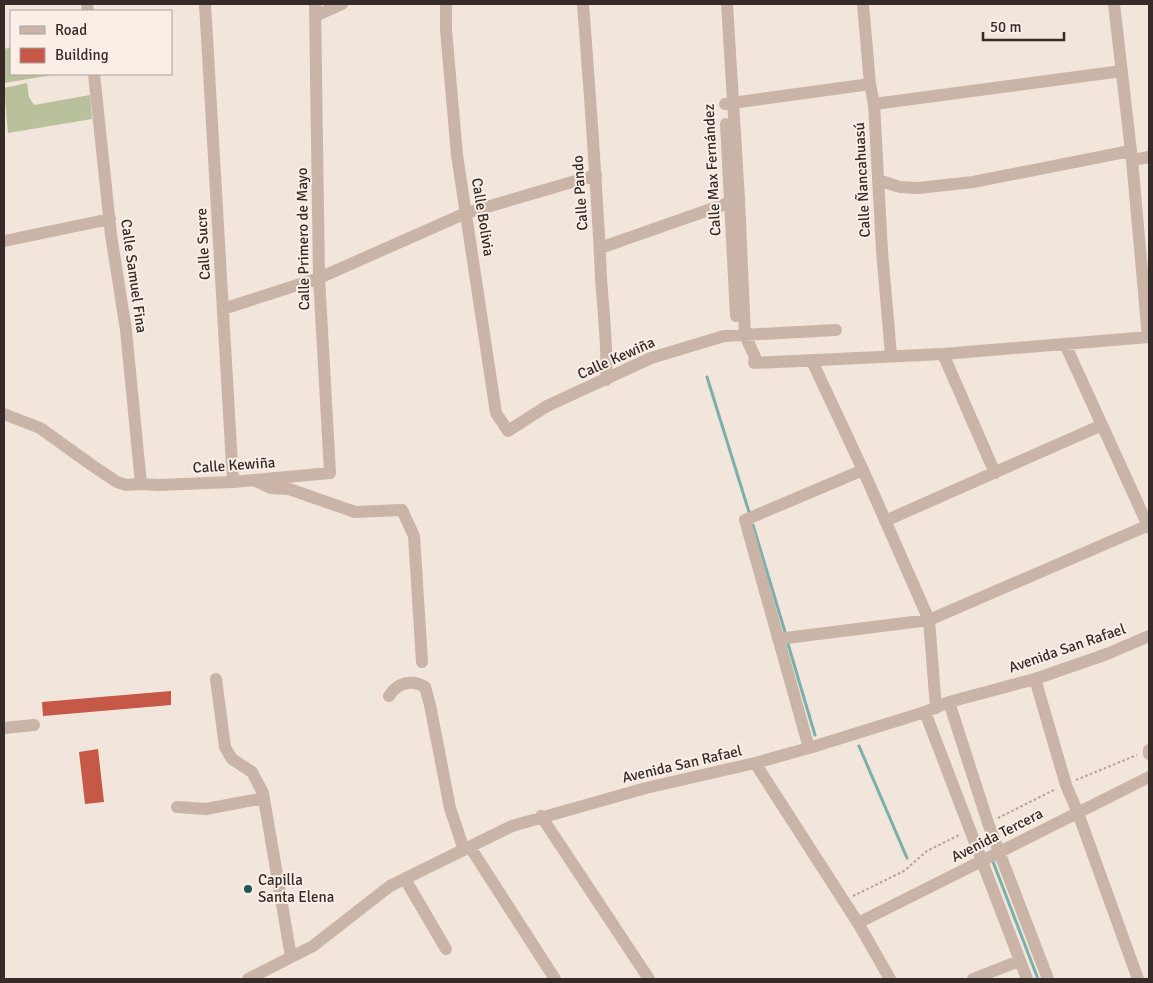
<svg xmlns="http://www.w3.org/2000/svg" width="1153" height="983" font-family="Signika,sans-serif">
	<rect width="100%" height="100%" fill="#f2e5db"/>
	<!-- green -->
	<path fill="#b8c19b" d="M 11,47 L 11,74 L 58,74 L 4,83 L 4,49 Z
		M 27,83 L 29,97 L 34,105 L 90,95 L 92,119 L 8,133 L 4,88 Z"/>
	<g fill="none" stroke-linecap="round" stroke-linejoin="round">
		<!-- stream -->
		<path stroke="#7aafac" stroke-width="3" d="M 707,377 L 749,512
			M 753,525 L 785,632
			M 788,644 L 815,735
			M 859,746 L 907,858
			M 992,859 L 1038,979"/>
	</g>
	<!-- building -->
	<path fill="#c55846" d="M 171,691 L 171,705 L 43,716 L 42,702 Z
		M 98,749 L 104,802 L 85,804 L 79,752 Z"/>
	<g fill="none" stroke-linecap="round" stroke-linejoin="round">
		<!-- path -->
		<path stroke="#b59d91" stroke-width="2" stroke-dasharray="2.5 2.5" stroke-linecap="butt" d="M 1076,780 L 1137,755
			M 998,818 L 1056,789
			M 853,896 L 904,871 L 927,851 L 959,835"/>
		<!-- minor -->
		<path stroke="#cab4a7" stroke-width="12" d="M 87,4 L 88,11
			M 205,4 L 233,482
			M 446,4 L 446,30 L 457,155 L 496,413 L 508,431 L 547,406 L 651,358 L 724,336 L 836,330
			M 583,4 C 590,95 597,186 601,277 C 603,311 608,346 606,380
			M 727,4 L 739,199 L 745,335 L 755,357 L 754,363 L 943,354 L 1149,337
			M 863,4 L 870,84 L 874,104 L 882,251 L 891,355
			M 1114,4 L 1132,160 L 1148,337
			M 315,16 L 342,4
			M 94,74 L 111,235 L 126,330 L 141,484
			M 725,104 L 870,84
			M 874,104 L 1122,71
			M 726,124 L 736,316
			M 1132,160 L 1149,157
			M 878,180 L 900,187 L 918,188 L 973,182 L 1130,151
			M 4,241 L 110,219
			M 600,248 L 737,200
			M 223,309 L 319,278 L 466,213 L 596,175
			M 1065,344 L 1149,528
			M 943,354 L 995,473
			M 812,361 L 863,470 L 929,620 L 936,708
			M 4,414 L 40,428 L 93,466 L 117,482 L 126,485 L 141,484 L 158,485 L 233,482 L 330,473 L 319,278 L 315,4
			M 256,481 L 271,488 L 289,489 L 355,512 L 402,510 L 414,536 L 422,662
			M 885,521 L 1102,425
			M 778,639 L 929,620 L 1149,525
			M 216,679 L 225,747 L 232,759 L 252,772 L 263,793 L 291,957
			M 1035,679 L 1066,785 L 1078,813 L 1138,979
			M 389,696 C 397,683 411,679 425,687 L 430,705 L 450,808 L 464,850
			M 949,702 L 988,823 L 1048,979
			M 925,712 L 1027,979
			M 4,728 L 34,725
			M 809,748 L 745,520 L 863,470
			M 1149,750 L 1149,754
			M 755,763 L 858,923 L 890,979
			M 177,807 L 206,809 L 264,798
			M 541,816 L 649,979
			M 470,847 L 555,979
			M 405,879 L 446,949
			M 858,923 L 1149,777
			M 248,979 L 313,946 L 390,886 L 512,826 L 646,788 L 755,763 L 809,748 L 925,712 L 949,702 L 1035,679 L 1107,654 L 1149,636
			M 973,979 L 1019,961"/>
	</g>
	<!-- markers -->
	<circle fill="#1d5756" stroke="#f9efe7" stroke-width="2" cx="248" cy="889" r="5"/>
	<g text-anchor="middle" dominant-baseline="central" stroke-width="4" stroke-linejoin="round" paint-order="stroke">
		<!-- street labels -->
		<g font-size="15" fill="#362b28" stroke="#f9efe7">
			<text transform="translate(712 170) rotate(-93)">Calle Max Fernández</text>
			<text transform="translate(862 180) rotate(-93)">Calle Ñancahuasú</text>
			<text transform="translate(580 193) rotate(-94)">Calle Pando</text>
			<text transform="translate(483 217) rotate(81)">Calle Bolivia</text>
			<text transform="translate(303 239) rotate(-91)">Calle Primero de Mayo</text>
			<text transform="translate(203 244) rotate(-93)">Calle Sucre</text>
			<text transform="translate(134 276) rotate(82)">Calle Samuel Fina</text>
			<text transform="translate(616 358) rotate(-24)">Calle Kewiña</text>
			<text transform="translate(234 465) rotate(-4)">Calle Kewiña</text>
			<text transform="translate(1067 648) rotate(-19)">Avenida San Rafael</text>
			<text transform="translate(682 764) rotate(-13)">Avenida San Rafael</text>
			<text transform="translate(997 835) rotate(-27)">Avenida Tercera</text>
		</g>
		<!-- poi labels -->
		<g font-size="15" fill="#362b28" stroke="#f9efe7" text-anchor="start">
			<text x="258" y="880">Capilla<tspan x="258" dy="17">Santa Elena</tspan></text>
		</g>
	</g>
	<!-- border -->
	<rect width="1153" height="983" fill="none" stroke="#362b28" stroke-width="10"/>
	<!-- legend -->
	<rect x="10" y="10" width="162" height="65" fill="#f9efe7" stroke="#aba19b"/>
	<rect x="20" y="26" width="25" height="8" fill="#cab4a7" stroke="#aba19b"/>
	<text x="55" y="35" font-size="15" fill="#362b28">Road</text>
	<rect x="20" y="48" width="25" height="15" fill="#c55846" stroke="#aba19b"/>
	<text x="55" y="60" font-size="15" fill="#362b28">Building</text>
	<!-- scale -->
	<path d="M983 32v8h81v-8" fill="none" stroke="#362b28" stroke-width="2.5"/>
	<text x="990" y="32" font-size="15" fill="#362b28" stroke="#f9efe7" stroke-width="4" paint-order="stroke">50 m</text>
</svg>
